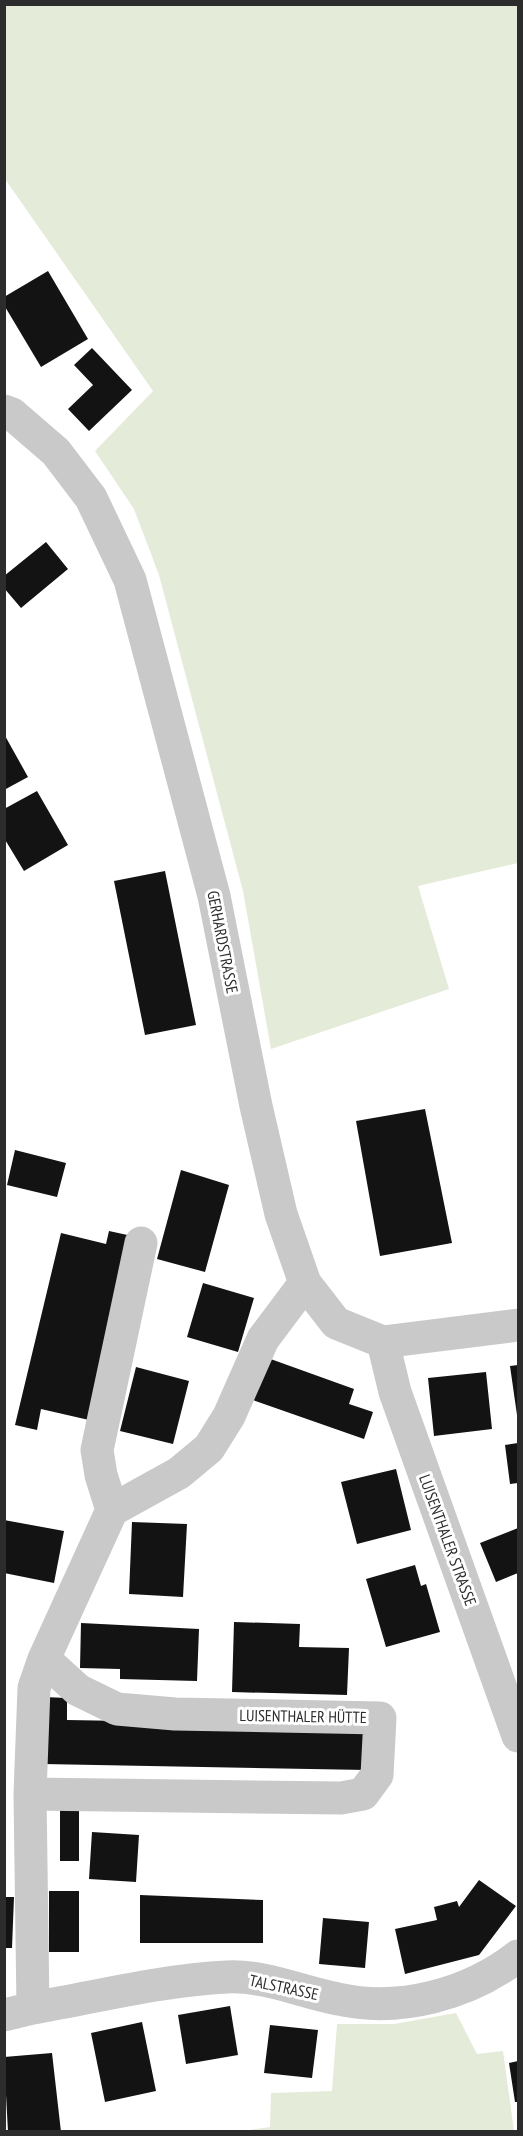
<svg xmlns="http://www.w3.org/2000/svg" width="523" height="2136" font-family="'PT Sans Narrow',sans-serif">
	<rect width="100%" height="100%" fill="#fff"/>
	<!-- green -->
	<path fill="#e4ebd8" d="M 4,5 L 518,5 L 518,863 L 418,886 L 449,989 L 271,1049 L 243,891 L 159,575 L 134,509 L 95,451 L 153,391 L 5,179 Z
		M 456,2013 L 477,2054 L 503,2051 L 514,2131 L 242,2131 L 270,2127 L 271,2093 L 332,2091 L 337,2024 L 394,2024 Z"/>
	<!-- building -->
	<path fill="#131313" d="M 48,271 L 88,339 L 41,367 L 4,305 L 4,297 Z
		M 92,348 L 132,390 L 89,431 L 68,409 L 93,385 L 74,365 Z
		M 46,542 L 68,569 L 21,608 L 4,588 L 4,576 Z
		M 4,734 L 28,777 L 4,790 Z
		M 37,791 L 68,845 L 24,871 L 4,838 L 4,809 Z
		M 165,871 L 196,1025 L 145,1035 L 114,881 Z
		M 425,1109 L 452,1243 L 380,1256 L 356,1121 Z
		M 15,1150 L 66,1163 L 57,1197 L 7,1185 Z
		M 181,1170 L 229,1185 L 205,1272 L 157,1259 Z
		M 109,1231 L 132,1236 L 89,1420 L 41,1409 L 37,1430 L 15,1425 L 61,1233 L 106,1244 Z
		M 203,1283 L 254,1298 L 238,1352 L 187,1337 Z
		M 265,1357 L 354,1389 L 349,1404 L 373,1412 L 364,1439 L 250,1399 Z
		M 518,1365 L 518,1415 L 517,1415 L 510,1366 Z
		M 136,1367 L 189,1381 L 173,1444 L 120,1431 Z
		M 486,1372 L 492,1429 L 434,1436 L 428,1378 Z
		M 518,1443 L 518,1483 L 510,1484 L 505,1445 Z
		M 396,1469 L 411,1530 L 357,1544 L 341,1482 Z
		M 4,1520 L 64,1531 L 54,1583 L 4,1573 Z
		M 132,1522 L 187,1524 L 183,1597 L 129,1594 Z
		M 518,1528 L 518,1573 L 496,1582 L 480,1543 Z
		M 415,1565 L 421,1586 L 426,1584 L 440,1632 L 386,1647 L 366,1579 Z
		M 234,1622 L 300,1624 L 299,1647 L 349,1648 L 347,1695 L 232,1692 Z
		M 81,1623 L 199,1629 L 197,1681 L 120,1679 L 120,1669 L 80,1668 Z
		M 44,1697 L 67,1698 L 67,1720 L 368,1725 L 367,1770 L 43,1764 Z
		M 60,1807 L 79,1808 L 79,1861 L 60,1861 Z
		M 92,1832 L 139,1835 L 136,1882 L 89,1879 Z
		M 479,1880 L 516,1906 L 479,1955 L 405,1974 L 395,1929 L 437,1920 L 434,1907 L 457,1901 L 459,1907 Z
		M 49,1891 L 79,1891 L 79,1952 L 49,1952 Z
		M 140,1895 L 263,1900 L 263,1943 L 140,1943 Z
		M 4,1897 L 14,1897 L 12,1948 L 4,1948 Z
		M 323,1918 L 369,1922 L 365,1968 L 319,1964 Z
		M 230,2006 L 238,2055 L 186,2064 L 178,2015 Z
		M 142,2022 L 156,2091 L 105,2102 L 91,2033 Z
		M 270,2025 L 318,2030 L 312,2078 L 264,2073 Z
		M 52,2053 L 61,2132 L 8,2132 L 4,2057 Z
		M 518,2061 L 518,2102 L 515,2102 L 509,2063 Z"/>
	<g fill="none" stroke-linecap="round" stroke-linejoin="round">
		<!-- minor -->
		<path stroke="#c9c9c9" stroke-width="33" d="M 4,411 L 12,414 L 56,452 L 91,498 L 130,580 L 214,896 L 256,1106 L 281,1214 L 305,1283 L 336,1323 L 383,1342 L 518,1325
			M 383,1342 L 395,1392 L 518,1736
			M 112,1510 L 101,1475 L 97,1450 L 141,1243
			M 30,1794 L 341,1798 L 363,1794 L 377,1775 L 380,1718 L 175,1714 L 117,1709 L 78,1690 L 44,1659
			M 33,2008 L 30,1794 L 34,1688 L 44,1659 L 112,1510 L 179,1473 L 209,1448 L 229,1416 L 263,1339 L 305,1283
			M 4,2015 L 33,2008 C 95,1997 163,1980 227,1977 C 265,1975 301,1992 338,1999 C 400,2013 469,1994 518,1956"/>
	</g>
	<g text-anchor="middle" dominant-baseline="central" stroke-width="6" stroke-linejoin="round" paint-order="stroke">
		<!-- street labels -->
		<g font-size="16" fill="#2c2c2c" stroke="#fff">
			<text transform="translate(223 942) rotate(79)">GERHARDSTRASSE</text>
			<text transform="translate(448 1540) rotate(70)">LUISENTHALER STRASSE</text>
			<text transform="translate(303 1716) rotate(1)">LUISENTHALER HÜTTE</text>
			<text transform="translate(284 1987) rotate(12)">TALSTRASSE</text>
		</g>
	</g>
	<!-- border -->
	<rect width="523" height="2136" fill="none" stroke="#2c2c2c" stroke-width="12"/>
</svg>
